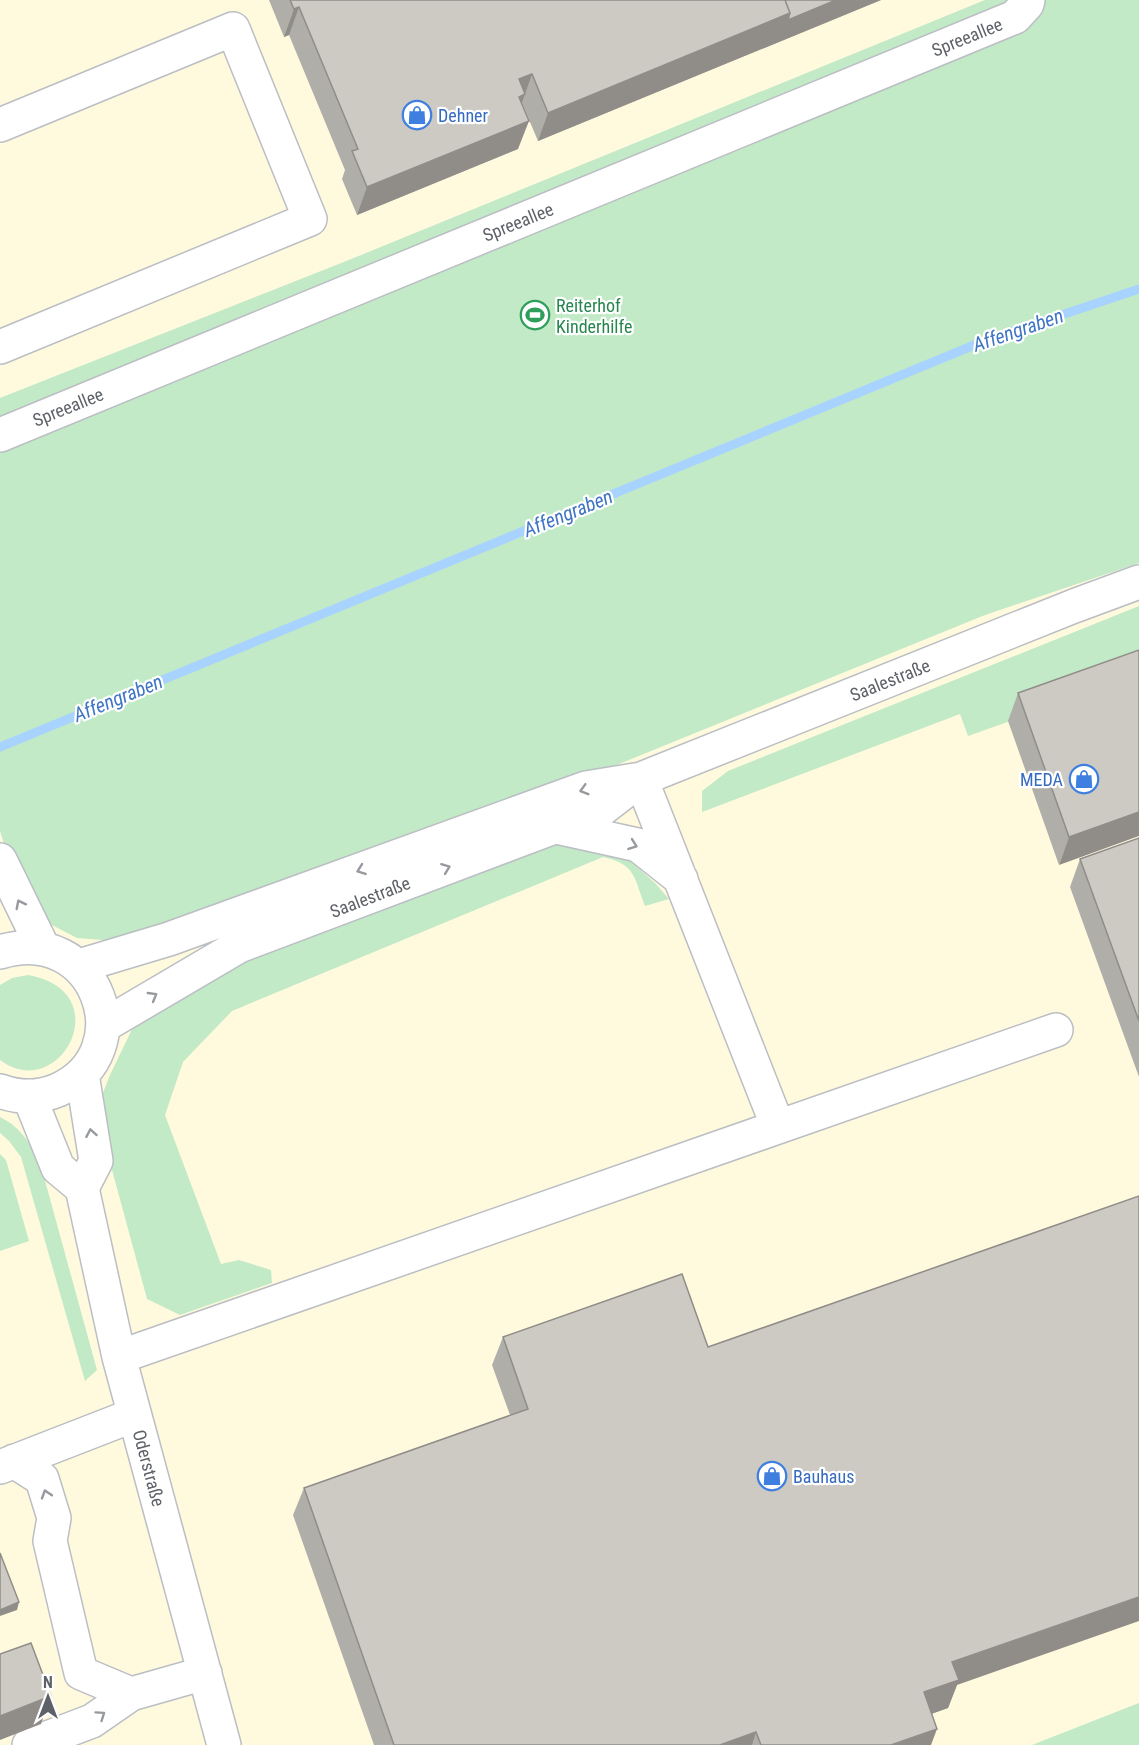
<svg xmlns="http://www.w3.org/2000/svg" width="1139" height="1745" font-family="'Roboto Condensed',sans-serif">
	<rect width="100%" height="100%" fill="#f1f0e7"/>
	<!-- commercial -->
	<path fill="#fffade" d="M 0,0 L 985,0 L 344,262 L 0,398 Z
		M 1139,563 L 1139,1703 L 1032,1745 L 0,1745 L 0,831 L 13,871 L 985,615 Z"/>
	<!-- green -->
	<path fill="#c2eac6" d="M 985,0 L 1139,0 L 1139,563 L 985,615 L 511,808 L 115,941 L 77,938 L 48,923 L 13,871 L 0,831 L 0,398 L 344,262 Z
		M 1139,606 L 1139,675 L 968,736 L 960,714 L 702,812 L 702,791 L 728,771 Z
		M 552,842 L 627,858 L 655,883 L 669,899 L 645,906 C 634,878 636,864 603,857 L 232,1011 L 183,1062 L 165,1115 L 221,1264 L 239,1260 L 271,1270 L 272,1283 L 180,1315 L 147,1299 L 98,1118 L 99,1103 L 110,1075 L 134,1025 L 217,966 Z
		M 28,975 C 120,991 60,1105 0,1060 L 0,985 L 12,978 Z
		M 0,1117 C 25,1129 36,1152 44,1177 L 97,1370 L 85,1381 L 21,1157 L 9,1141 L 0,1133 Z
		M 0,1154 L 6,1160 L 29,1241 L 0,1251 Z
		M 1139,1703 L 1139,1745 L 1032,1745 Z"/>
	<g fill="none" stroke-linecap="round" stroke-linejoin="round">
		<!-- stream -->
		<path stroke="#a9d3ff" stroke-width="9" d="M 0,747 L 984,341 L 1139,289"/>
		<!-- minor casing -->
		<g stroke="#bbbec3" stroke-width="36">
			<path id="minor" d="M 0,125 L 233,29 L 310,219 L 0,347
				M 0,435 L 1015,17 L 1027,4 L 1028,0
				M 556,827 L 638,845 L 681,879
				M 0,860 L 43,948
				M 0,952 C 97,922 143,1052 58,1090 C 39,1098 19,1098 0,1091
				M 79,966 L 169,939 L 586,788 L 641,779 L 1074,606 L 1139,582
				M 103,1026 L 239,946 L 602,809 L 637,782
				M 82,1074 L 96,1161 L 82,1188
				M 29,1096 L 58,1168 L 82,1188 L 119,1357 L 224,1745
				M 778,1127 L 1056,1030
				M 119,1357 L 778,1127 L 641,779
				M 14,1461 L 42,1479 L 54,1518 L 50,1541 L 81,1673 L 131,1694
				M 0,1467 L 134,1415
				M 29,1745 L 92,1721 L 131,1694 L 205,1673"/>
		</g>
		<!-- minor -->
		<use href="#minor" stroke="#fff" stroke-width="33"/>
	</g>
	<!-- wall -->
	<path fill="#b0aea9" d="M 269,0 L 881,0 L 538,141 L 522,103 L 518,149 L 357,215 L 342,179 L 345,170 L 289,35 L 284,37 Z
		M 1139,650 L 1059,865 L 1008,721 L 1018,693 Z
		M 1139,838 L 1139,1077 L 1070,887 L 1080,859 Z
		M 503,1337 L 708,1347 L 957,1685 L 948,1708 L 931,1714 L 931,1745 L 374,1745 L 293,1515 L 304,1488 L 510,1415 L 492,1365 Z"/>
	<!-- shaded-wall -->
	<path fill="#908d89" d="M 836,0 L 881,0 L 538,141 L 548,113 L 790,13 Z
		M 299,7 L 289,35 L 284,37 L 294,9 Z
		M 532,74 L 525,94 L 515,122 L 519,79 Z
		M 529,121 L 518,149 L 357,215 L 367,187 Z
		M 1139,812 L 1139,836 L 1059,865 L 1069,837 Z
		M 1139,1597 L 1139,1621 L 957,1685 L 948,1708 L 914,1720 L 924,1692 L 952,1662 Z
		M 19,1602 L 17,1610 L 0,1616 L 0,1610 Z
		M 51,1696 L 41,1724 L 0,1740 L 0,1716 Z
		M 937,1729 L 931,1745 L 891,1745 Z
		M 756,1732 L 752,1745 L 720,1745 Z"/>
	<!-- building -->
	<path fill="#cdcac4" stroke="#908d89" stroke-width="1.5" d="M 290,0 L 785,0 L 790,13 L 548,113 L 532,74 L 519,79 L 525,94 L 519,97 L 529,121 L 367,187 L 352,151 L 358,149 L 299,7 L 294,9 Z
		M 785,0 L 836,0 L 788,20 L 790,13 Z
		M 1139,650 L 1139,812 L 1069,837 L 1018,693 Z
		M 1139,838 L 1139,1021 L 1080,859 Z
		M 1139,1196 L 1139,1597 L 952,1662 L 959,1680 L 924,1692 L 937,1729 L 891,1745 L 761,1745 L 756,1732 L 720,1745 L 394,1745 L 304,1488 L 528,1409 L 503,1337 L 682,1274 L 708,1347 Z
		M 0,1553 L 19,1602 L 0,1610 Z
		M 31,1643 L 51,1696 L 0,1716 L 0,1654 Z"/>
	<!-- one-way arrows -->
	<defs><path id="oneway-chevron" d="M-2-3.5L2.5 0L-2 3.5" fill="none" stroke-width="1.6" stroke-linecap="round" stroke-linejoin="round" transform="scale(1.5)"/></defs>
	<g stroke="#96999d">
		<use href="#oneway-chevron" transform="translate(584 790) rotate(164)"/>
		<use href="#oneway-chevron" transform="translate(633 845) rotate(20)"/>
		<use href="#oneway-chevron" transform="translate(446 868) rotate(-21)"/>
		<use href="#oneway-chevron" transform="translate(361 870) rotate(160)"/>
		<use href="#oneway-chevron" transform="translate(20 904) rotate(-117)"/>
		<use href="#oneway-chevron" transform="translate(153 996) rotate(-30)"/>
		<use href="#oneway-chevron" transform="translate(91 1133) rotate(-100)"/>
		<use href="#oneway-chevron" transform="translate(46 1494) rotate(-108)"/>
		<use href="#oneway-chevron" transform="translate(101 1715) rotate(-35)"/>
	</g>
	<!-- icons -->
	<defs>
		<g id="shop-ring" transform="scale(1.5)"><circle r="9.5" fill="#fff" stroke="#3f7fe0" stroke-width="1.5"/><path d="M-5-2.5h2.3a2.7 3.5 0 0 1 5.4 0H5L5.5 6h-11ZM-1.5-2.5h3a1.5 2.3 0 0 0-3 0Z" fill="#3f7fe0"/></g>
		<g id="stadium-ring" transform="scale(1.5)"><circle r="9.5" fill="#fff" stroke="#2e9e5b" stroke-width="1.5"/><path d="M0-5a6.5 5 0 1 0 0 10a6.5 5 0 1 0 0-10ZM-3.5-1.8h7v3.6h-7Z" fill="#2e9e5b"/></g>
	</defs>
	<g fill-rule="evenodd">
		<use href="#shop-ring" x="417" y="115"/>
		<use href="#stadium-ring" x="535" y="315"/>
		<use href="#shop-ring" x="1084" y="779"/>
		<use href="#shop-ring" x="772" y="1476"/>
	</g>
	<g text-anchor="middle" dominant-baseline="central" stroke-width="4.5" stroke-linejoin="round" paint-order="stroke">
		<!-- street labels -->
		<g font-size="18" fill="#5e6268" stroke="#fff">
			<text transform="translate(967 37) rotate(-22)">Spreeallee</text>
			<text transform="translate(518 222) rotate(-22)">Spreeallee</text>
			<text transform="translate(68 407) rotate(-22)">Spreeallee</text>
			<text transform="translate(890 680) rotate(-22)">Saalestraße</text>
			<text transform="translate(370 897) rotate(-21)">Saalestraße</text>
			<text transform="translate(149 1468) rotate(75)">Oderstraße</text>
		</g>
		<!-- shop labels -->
		<g font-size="18" fill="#366cbe" stroke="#fff" text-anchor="start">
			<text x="438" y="115">Dehner</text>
			<text x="1063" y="779" text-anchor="end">MEDA</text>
			<text x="793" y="1476">Bauhaus</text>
		</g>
		<!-- leisure labels -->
		<g font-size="18" fill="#27864d" stroke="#fff" text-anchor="start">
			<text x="556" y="305">Reiterhof<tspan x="556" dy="21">Kinderhilfe</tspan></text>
		</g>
		<!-- water labels -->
		<g font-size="20" font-style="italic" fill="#3f75c4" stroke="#fff">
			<text transform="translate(1018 330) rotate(-19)">Affengraben</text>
			<text transform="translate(568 513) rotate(-22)">Affengraben</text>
			<text transform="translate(118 698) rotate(-22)">Affengraben</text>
		</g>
	</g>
	<!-- north arrow -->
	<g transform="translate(48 1697)" stroke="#ffffff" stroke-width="4.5" paint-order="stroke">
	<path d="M0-4.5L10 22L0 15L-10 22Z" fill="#5e6268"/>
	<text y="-9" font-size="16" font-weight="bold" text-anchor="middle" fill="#5e6268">N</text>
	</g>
</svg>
